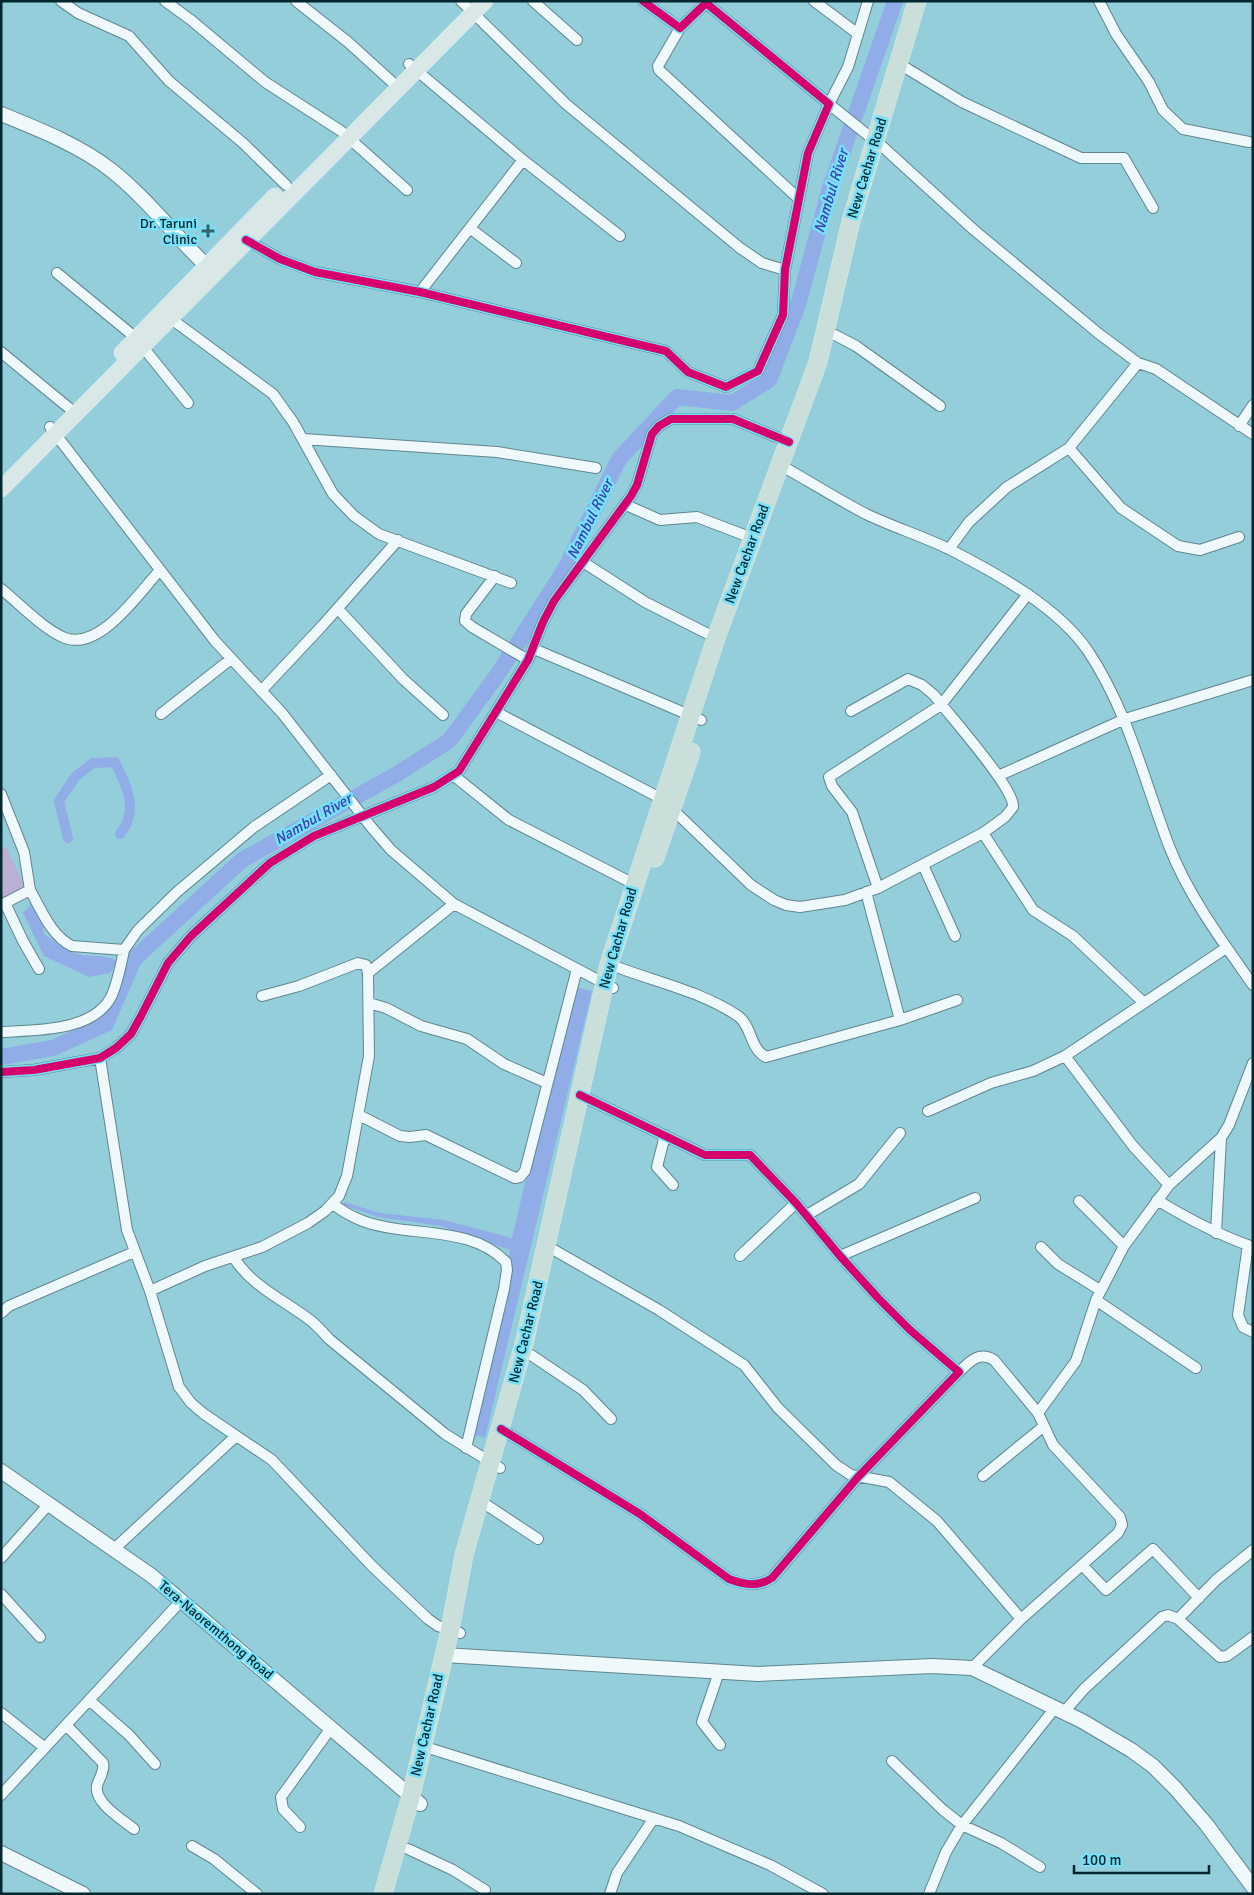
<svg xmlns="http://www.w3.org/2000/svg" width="1254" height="1895" font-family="Signika,sans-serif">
	<rect width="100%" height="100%" fill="#94cedb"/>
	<!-- green -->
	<path fill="#bbb0d3" d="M 6,847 L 26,889 L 2,900 L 1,849 Z"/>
	<!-- water -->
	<path fill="#90ade8" d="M 33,902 L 43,919 L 44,934 C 55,942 68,953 83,955 C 99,957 101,954 118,961 L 110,973 L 89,977 L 44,956 L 23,913 Z
		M 576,987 L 592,991 L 485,1438 L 471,1434 L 510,1250 L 440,1226 L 378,1217 L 343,1205 L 344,1202 L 380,1213 L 444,1220 L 512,1238 L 548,1085 Z"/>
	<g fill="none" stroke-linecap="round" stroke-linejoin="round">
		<!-- canal -->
		<path stroke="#90ade8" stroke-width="10" d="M 68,838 L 59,801 L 76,776 L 93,763 L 115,762 C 127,786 139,811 120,834"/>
		<!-- river -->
		<path stroke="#90ade8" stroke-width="16" d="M 1,1057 L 53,1048 L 106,1024 L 134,959 L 242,860 L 397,774 L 449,741 L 498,674 L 565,569 L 619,459 L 677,397 L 732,403 L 769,380 L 798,305 L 830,188 L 895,1"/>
		<!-- street casing -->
		<g stroke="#60868e" stroke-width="12">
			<path id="street" d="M 61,1 L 78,13 L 129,36 L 169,81 L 243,143 L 286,185
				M 165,1 L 191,20 L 265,82 L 341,131 L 407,190
				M 296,1 L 348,42 L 392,82
				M 461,1 L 566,104 L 740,248 L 762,263 L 785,270
				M 533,1 L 577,40
				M 814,1 L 858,34
				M 868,1 L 848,67 L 829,104 L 884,148 L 974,230 L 1098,333 L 1138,363 L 1156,369 L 1253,434
				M 1099,1 L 1116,34 L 1149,82 L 1163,110 L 1183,129 L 1249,142
				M 680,28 L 658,66 L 659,70 L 799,199
				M 409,64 L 523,160
				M 906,68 L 962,102 L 1081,158 L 1124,158 L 1153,208
				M 471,229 L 516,263
				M 246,240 L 280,259 L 315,272 L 420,292 L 666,351 L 688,372 L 726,387 L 758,371 L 783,315 L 785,270 L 808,153 L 829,104 L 706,3 L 680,28 L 643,1
				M 57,273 L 136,338
				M 420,292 L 523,160 L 620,236
				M 170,318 L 273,394 L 293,422 L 333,494 L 354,516 L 379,534 L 511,583
				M 835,335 L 856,346 L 940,406
				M 142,346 L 188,403
				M 1,352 L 69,408
				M 1239,426 L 1253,405
				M 50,427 L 215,641 L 282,713 L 372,828 L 391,850 L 454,904 L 613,988
				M 303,439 L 497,452 L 596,468
				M 1069,448 L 1121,508 L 1178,546 L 1200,550 L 1239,537
				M 780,465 C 809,481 837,499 866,514 C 893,527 922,536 949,549 C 996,573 1058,607 1088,651 C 1128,711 1144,780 1169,846 C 1189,897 1222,941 1253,985
				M 626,505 L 660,520 L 697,517 L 752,538
				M 949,549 L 969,522 L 1007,487 L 1069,448 L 1138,363
				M 583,562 L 645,602 L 716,638
				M 495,576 L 466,614 L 465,621 L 472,627 L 528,660
				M 1,589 C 19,603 44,630 65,638 C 100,651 139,593 160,570
				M 338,609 L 403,679 L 443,715
				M 534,649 L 701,720
				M 261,691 L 322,626 L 398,540
				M 496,712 L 662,799 L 751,885 L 774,900 L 786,905 L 800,907 L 845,900 L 878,888 L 983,833 L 1005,817 L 1013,807 C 1015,788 948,714 934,695 L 922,685 L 908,679 L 851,711
				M 161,714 L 231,659
				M 453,775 L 509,820 L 634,884
				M 998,776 L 1125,719 L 1253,680
				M 1,794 L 24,852 L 30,890 L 1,905
				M 983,833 L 1033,910 L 1073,936 L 1143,1002
				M 923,865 L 955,936
				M 878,888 L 852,812 L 832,786 L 829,777 L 941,705 L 1028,594
				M 30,890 C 41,909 51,936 72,946 L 124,950 L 138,930 L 177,892 L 254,827 L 331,775
				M 866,892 L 900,1020 L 957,1000
				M 5,903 L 23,941 L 39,969
				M 609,964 C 651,981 699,990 738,1016 C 752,1026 750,1049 766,1057 L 900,1020
				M 262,996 L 299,986 L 358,963 L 366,965 L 368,973
				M 369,1003 L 386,1008 L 421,1026 L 467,1039 L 504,1064 L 547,1083
				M 1,1032 C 35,1030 95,1032 112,995 C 118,981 121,965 124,950
				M 1065,1056 L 1133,1146 L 1169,1185
				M 100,1058 L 127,1230 L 150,1291 L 179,1387 L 191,1403 L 204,1414 L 272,1460 L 372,1566 L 428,1619 L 438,1626 L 460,1633
				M 1,1072 L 34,1070 L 100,1058 L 116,1048 L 131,1034 L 141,1016 L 168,963 L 191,936 L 270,863 L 314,836 L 434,787 L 459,771 L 528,660 L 543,622 L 554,601 L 631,496 L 637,485 L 652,434 L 659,426 L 671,419 L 733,419 L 789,442
				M 928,1111 L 991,1083 L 1033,1071 L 1065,1056 L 1226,948
				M 359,1115 L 400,1136 L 410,1137 L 426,1135 L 515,1178 L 520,1177 L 525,1171 L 577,969
				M 665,1135 L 657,1167 L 673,1185
				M 1157,1200 C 1188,1219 1219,1235 1253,1247
				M 1079,1201 L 1124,1246
				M 333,1204 C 342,1211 352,1217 363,1221 C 409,1238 469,1224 506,1262 L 507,1270 L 504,1289 L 466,1448
				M 807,1215 L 859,1184 L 900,1133
				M 1216,1233 L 1221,1138
				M 1248,1245 L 1238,1315 L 1243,1327 L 1253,1332
				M 547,1246 L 659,1310 L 744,1365 L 778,1408 L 836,1465 L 851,1475 L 889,1482 L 937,1521 L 1021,1619
				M 1041,1247 L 1058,1264 L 1100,1290
				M 740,1256 L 796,1203
				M 840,1256 L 975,1198
				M 234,1258 C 252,1286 280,1298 306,1317 C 315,1323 322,1331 329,1339 L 445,1434 L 500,1468
				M 150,1291 L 205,1266 L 262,1247 L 308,1223 L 325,1211 L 339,1196 L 347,1176 L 369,1056 L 368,973 L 454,904
				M 1096,1300 L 1196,1368
				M 1,1313 L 9,1306 L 134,1252
				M 531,1355 L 583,1390 L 611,1419
				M 959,1372 C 970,1361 979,1351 994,1360 L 1038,1413
				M 501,1429 L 640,1514 L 729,1579 C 745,1585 758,1587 772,1578 L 858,1477 L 959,1372 L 910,1330 L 878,1298 L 840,1256 L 796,1203 L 750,1155 L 705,1155 L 580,1095
				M 983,1476 L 1044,1426
				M 479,1500 L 538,1539
				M 114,1549 L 235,1437
				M 1,1558 L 49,1504
				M 1082,1565 L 1106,1590 L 1153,1549 L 1199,1598
				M 1,1594 L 40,1637
				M 1178,1619 L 1216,1580 L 1253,1550
				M 972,1668 L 1021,1619 L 1118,1533 L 1122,1525 L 1120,1517 L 1053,1445 L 1038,1413 L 1076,1361 L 1096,1300 L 1124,1246 L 1169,1185 L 1221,1138 L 1229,1125 L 1253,1063
				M 719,1672 L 702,1722 L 720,1745
				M 89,1700 L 129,1735 L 155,1764
				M 1064,1712 L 1084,1689 L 1162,1617 L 1168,1615 L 1178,1619 L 1220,1657 L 1227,1656 L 1253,1637
				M 1,1713 L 45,1748
				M 67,1726 L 103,1763 C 105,1771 99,1778 97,1786 C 94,1803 123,1820 134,1829
				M 422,1746 L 679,1826 L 770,1865 L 823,1894
				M 892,1761 L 943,1810 L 962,1825 L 1001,1843 L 1040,1867
				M 1,1795 L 182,1600
				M 300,1827 L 283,1809 L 281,1797 L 331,1728
				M 192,1846 L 214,1859 L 257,1894
				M 408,1849 L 453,1870 L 485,1890
				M 610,1894 L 617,1873 L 654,1818
				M 929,1894 L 946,1852 L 962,1825 L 1055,1708"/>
		</g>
		<!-- secondary casing -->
		<g stroke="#60868e" stroke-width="16">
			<path id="secondary" d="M 1,114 C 38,129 79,145 111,170 C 149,200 178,240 214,273
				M 1,1471 L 152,1576 L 420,1804
				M 444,1655 L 758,1674 L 932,1666 L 972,1668 L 1082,1721 L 1131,1750 L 1153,1766 L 1175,1788 L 1206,1824 L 1253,1887
				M 1,1853 L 83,1894"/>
		</g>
		<!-- primary casing -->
		<g stroke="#cfe9ef" stroke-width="17">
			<path id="primary" d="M 122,353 L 275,196
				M 1,489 L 485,1"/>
		</g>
		<!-- highway casing -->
		<g stroke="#cfe9ef" stroke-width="19">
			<path id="highway" d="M 655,858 L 691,752
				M 383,1894 L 411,1796 L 450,1630 L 464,1555 L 524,1344 L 609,964 L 716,638 L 818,362 L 851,221 L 917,1"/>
		</g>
		<!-- street -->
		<use href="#street" stroke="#eff8fa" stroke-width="10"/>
		<!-- secondary -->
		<use href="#secondary" stroke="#eff8fa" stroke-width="14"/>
		<!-- primary -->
		<use href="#primary" stroke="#d9e8e6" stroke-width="15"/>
		<!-- highway -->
		<use href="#highway" stroke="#cadfd9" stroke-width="18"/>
		<!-- cycleway casing -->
		<g stroke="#76e1f9" stroke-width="11">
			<path id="cycleway" d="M 246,240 L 280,259 L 315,272 L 420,292 L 666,351 L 688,372 L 726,387 L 758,371 L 783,315 L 785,270 L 808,153 L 829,104 L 706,3 L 680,28 L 643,1
				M 1,1072 L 34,1070 L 100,1058 L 116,1048 L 131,1034 L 141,1016 L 168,963 L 191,936 L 270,863 L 314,836 L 434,787 L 459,771 L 528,660 L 543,622 L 554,601 L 631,496 L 637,485 L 652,434 L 659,426 L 671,419 L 733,419 L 789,442
				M 501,1429 L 640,1514 L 729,1579 C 745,1585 758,1587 772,1578 L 858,1477 L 959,1372 L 910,1330 L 878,1298 L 840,1256 L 796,1203 L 750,1155 L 705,1155 L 580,1095"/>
		</g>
		<!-- cycleway -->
		<use href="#cycleway" stroke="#d6006c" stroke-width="8"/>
	</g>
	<!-- markers -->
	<path fill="#36616b" stroke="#76e1f9" stroke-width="2" d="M205.5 223.5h5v5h5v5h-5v5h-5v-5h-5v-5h5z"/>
	<g text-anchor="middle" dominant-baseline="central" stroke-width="5" stroke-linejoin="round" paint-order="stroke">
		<!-- street labels -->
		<g font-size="14" fill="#03272e" stroke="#76e1f9">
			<text transform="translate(867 168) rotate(-73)">New Cachar Road</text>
			<text transform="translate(747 554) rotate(-70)">New Cachar Road</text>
			<text transform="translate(618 938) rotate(-74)">New Cachar Road</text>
			<text transform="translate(526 1332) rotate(-76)">New Cachar Road</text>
			<text transform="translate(216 1630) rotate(40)">Tera-Naoremthong Road</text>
			<text transform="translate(427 1725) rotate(-77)">New Cachar Road</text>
		</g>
		<!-- poi labels -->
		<g font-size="14" fill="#03272e" stroke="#76e1f9" text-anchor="end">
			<text x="197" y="223">Dr. Taruni<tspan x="197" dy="16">Clinic</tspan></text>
		</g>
		<!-- water labels -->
		<g font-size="15" font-style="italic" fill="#3940b0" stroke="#76e1f9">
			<text transform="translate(831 191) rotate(-73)">Nambul River</text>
			<text transform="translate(590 519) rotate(-64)">Nambul River</text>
			<text transform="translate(313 819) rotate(-30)">Nambul River</text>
		</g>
	</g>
	<!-- border -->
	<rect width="1254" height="1895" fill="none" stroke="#03272e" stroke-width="5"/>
	<!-- scale -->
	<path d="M1074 1865v8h135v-8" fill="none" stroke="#03272e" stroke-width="2.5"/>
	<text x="1082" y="1865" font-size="15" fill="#03272e" stroke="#76e1f9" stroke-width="4" paint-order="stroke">100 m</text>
</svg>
